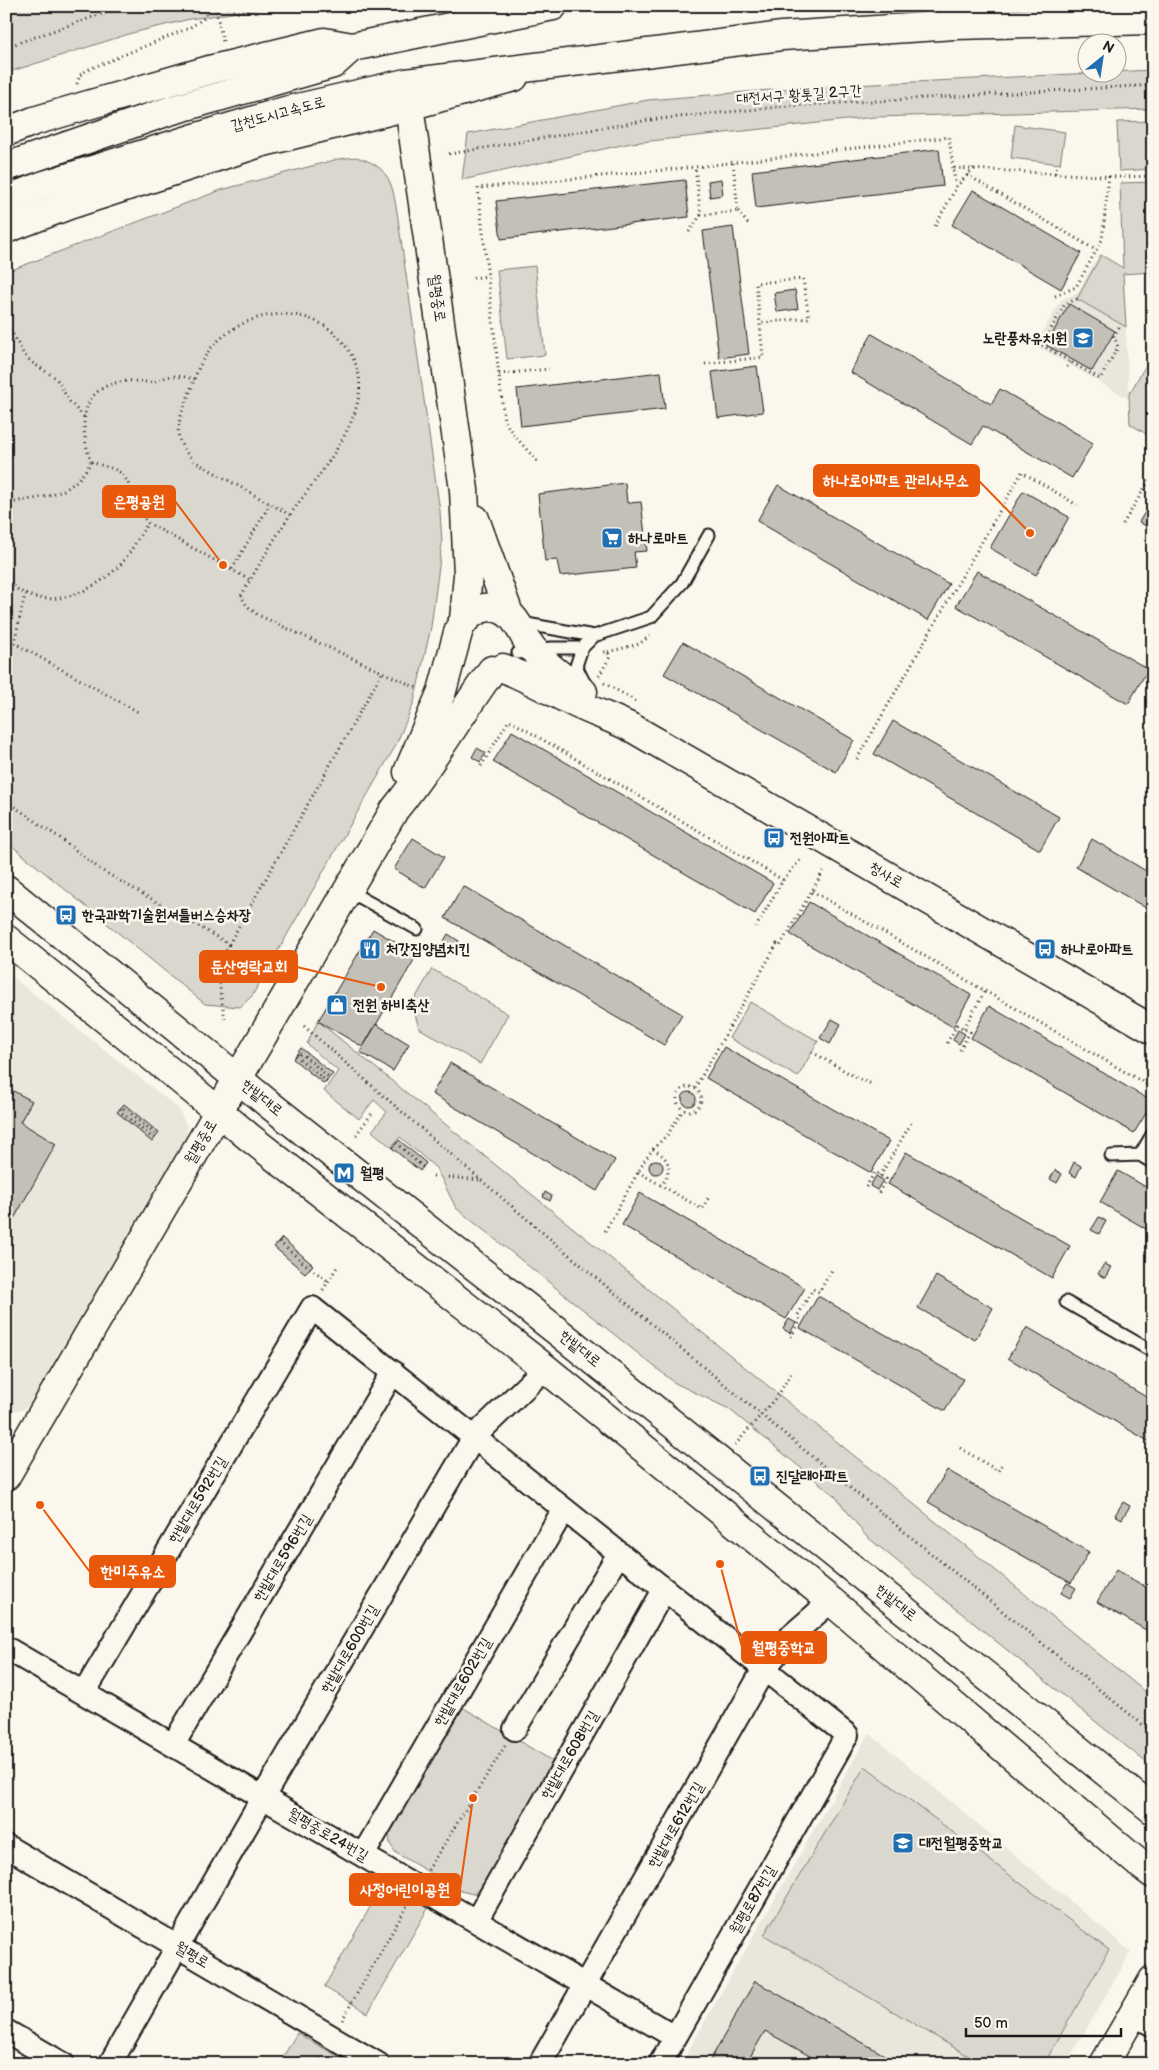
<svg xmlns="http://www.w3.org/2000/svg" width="1159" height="2070" font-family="'Balsamiq Sans','Poor Story',sans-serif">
	<rect width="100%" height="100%" fill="#fbf7ec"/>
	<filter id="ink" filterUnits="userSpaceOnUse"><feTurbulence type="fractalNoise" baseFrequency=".02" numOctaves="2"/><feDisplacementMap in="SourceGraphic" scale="10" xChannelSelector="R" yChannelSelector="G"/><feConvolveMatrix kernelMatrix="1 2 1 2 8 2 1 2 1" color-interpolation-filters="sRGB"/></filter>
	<g filter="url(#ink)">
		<!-- built -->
		<path fill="#eae6dc" d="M 1099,254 L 1123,268 L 1129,399 L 1035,345 L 1061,300 L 1078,292 Z
			M 6,972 L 178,1108 L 188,1128 L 182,1150 L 36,1401 L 22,1410 L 6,1411 Z
			M 869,1733 L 1131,1952 L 1066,2064 L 681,2064 Z"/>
		<!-- green -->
		<path fill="#dad7ce" stroke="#7b7a75" d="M 6,6 L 279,6 L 190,19 L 132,33 L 6,73 Z
			M 1153,70 L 1153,109 L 875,117 L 631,143 L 462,180 L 468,134 L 648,100 L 794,88 Z
			M 1153,121 L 1153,169 L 1119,171 L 1117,122 Z
			M 1015,125 L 1065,132 L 1060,164 L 1011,158 Z
			M 356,157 C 389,166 392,182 397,212 L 440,511 L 442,543 L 431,627 L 414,702 L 396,745 L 252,996 L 240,1007 L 205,1004 L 6,841 L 6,272 L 221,190 L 338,159 Z
			M 1153,182 L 1153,272 L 1123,274 L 1126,327 L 1077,299 L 1101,255 L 1123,268 L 1120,183 Z
			M 535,266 L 545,355 L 507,359 L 497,270 Z
			M 1153,353 L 1153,438 L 1130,424 L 1129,394 Z
			M 432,969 L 508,1014 L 480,1064 L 419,1028 L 412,1004 Z
			M 750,1002 L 818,1041 L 798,1077 L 729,1038 Z
			M 318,1021 L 1153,1698 L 1153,1768 L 866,1536 L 835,1496 L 729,1409 L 675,1383 L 456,1208 L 436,1168 L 400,1137 L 391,1147 L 372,1131 L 387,1112 L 374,1100 L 359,1119 L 324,1091 L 338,1071 L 307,1044 Z
			M 462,1707 L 556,1763 L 484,1887 L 473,1894 L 461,1891 L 396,1853 L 390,1844 L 389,1832 Z
			M 865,1766 L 1109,1950 L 1044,2064 L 982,2064 L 764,1935 Z
			M 387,1878 L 431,1903 L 368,2013 L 324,1987 Z
			M 297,2033 L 341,2058 L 338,2064 L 279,2064 Z"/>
		<!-- building -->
		<path fill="#c3c0b8" stroke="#1c1c1c" d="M 939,149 L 943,186 L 756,208 L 752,171 Z
			M 721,179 L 723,195 L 710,197 L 708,181 Z
			M 685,180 L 689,217 L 501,239 L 496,201 Z
			M 973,190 L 1081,253 L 1061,289 L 952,225 Z
			M 733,227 L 749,354 L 719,358 L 703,231 Z
			M 795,290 L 798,309 L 777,312 L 774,293 Z
			M 1069,304 L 1115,331 L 1092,371 L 1046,345 Z
			M 872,334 L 991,404 L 1000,389 L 1093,443 L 1072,478 L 983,426 L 972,444 L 850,372 Z
			M 757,366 L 763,412 L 718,418 L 712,372 Z
			M 661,372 L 665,409 L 521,426 L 517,389 Z
			M 625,483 L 627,503 L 641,502 L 647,551 L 634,552 L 636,568 L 560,576 L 557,560 L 545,561 L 538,494 Z
			M 778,485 L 949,584 L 928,620 L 757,521 Z
			M 1023,491 L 1069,517 L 1036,575 L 990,548 Z
			M 1153,499 L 1153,530 L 1139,522 Z
			M 977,571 L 1148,669 L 1128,704 L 956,606 Z
			M 683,642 L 854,740 L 836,772 L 664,674 Z
			M 893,721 L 1059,817 L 1040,850 L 874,754 Z
			M 512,731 L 773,883 L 755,914 L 493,762 Z
			M 477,748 L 486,753 L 480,762 L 472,757 Z
			M 413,838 L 444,857 L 425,888 L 394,869 Z
			M 1092,839 L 1153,875 L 1153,912 L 1076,867 Z
			M 463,886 L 682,1014 L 664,1045 L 445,918 Z
			M 809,902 L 971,995 L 953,1027 L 790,934 Z
			M 373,929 L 417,955 L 363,1047 L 318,1021 Z
			M 448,934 L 459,941 L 452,954 L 440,948 Z
			M 989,1006 L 1153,1102 L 1134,1133 L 971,1038 Z
			M 832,1019 L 841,1024 L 830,1044 L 820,1038 Z
			M 376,1024 L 409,1044 L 393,1071 L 360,1052 Z
			M 958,1030 L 965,1034 L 959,1044 L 953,1040 Z
			M 724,1047 L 889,1141 L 871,1173 L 706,1078 Z
			M 301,1048 L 333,1074 L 324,1084 L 293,1059 Z
			M 450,1063 L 615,1160 L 597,1191 L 432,1094 Z
			M 6,1087 L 32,1101 L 20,1122 L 56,1144 L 6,1233 Z
			M682 1099a7 7 0 1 1 14 0a7 7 0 1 1-14 0Z
			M 124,1104 L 159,1133 L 152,1142 L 117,1112 Z
			M 399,1140 L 426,1163 L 420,1171 L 392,1148 Z
			M 906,1152 L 1070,1246 L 1052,1278 L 888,1184 Z
			M649 1167a7 7 0 1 1 14 0a7 7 0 1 1-14 0Z
			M 1074,1162 L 1081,1166 L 1076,1177 L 1069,1173 Z
			M 1055,1170 L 1062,1174 L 1057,1183 L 1050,1179 Z
			M 1118,1171 L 1153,1191 L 1153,1233 L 1100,1202 Z
			M 876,1176 L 883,1180 L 877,1190 L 870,1186 Z
			M 545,1192 L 552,1196 L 550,1201 L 543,1197 Z
			M 640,1193 L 805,1288 L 786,1319 L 622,1225 Z
			M 1099,1217 L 1106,1221 L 1099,1234 L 1091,1230 Z
			M 282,1238 L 313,1265 L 305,1273 L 274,1247 Z
			M 1104,1264 L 1111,1267 L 1105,1278 L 1098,1274 Z
			M 936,1276 L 993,1308 L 975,1340 L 918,1308 Z
			M 818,1296 L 963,1379 L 945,1411 L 800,1328 Z
			M 789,1319 L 796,1323 L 790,1333 L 783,1329 Z
			M 1027,1327 L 1153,1401 L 1153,1444 L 1008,1358 Z
			M 947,1470 L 1089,1552 L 1071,1583 L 928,1502 Z
			M 1123,1502 L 1130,1506 L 1122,1519 L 1115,1515 Z
			M 1116,1570 L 1153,1591 L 1153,1634 L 1097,1602 Z
			M 1067,1583 L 1076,1588 L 1070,1598 L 1061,1593 Z
			M 755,1981 L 900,2064 L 824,2064 L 765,2031 L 746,2064 L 708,2064 Z"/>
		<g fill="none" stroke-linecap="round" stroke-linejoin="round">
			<!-- lane casing -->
			<g stroke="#1c1c1c" stroke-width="15">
				<path id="lane" d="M 521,623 L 594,636 L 651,617 L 682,583 L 709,535
					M 518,653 L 551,648 L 582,648
					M 586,686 L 576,666 L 582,648 L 594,636
					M 347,890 L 417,929
					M 1140,1155 L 1153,1163
					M 1111,1156 L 1140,1155 L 1153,1133
					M 1066,1302 L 1153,1352"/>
			</g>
			<!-- street casing -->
			<g stroke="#1c1c1c" stroke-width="26">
				<path id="street" d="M 6,1648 L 675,2037
					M 84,1693 L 312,1308 L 847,1735 L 660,2064
					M 515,1729 L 619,1553
					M 173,1745 L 393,1372
					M 6,1846 L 378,2064
					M 363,1855 L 564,1509
					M 476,1921 L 664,1590
					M 1133,2014 L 1153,2025
					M 6,2031 L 63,2064
					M 110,2064 L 263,1797 L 474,1437 L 545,1368
					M 540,2064 L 764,1669 L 792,1635 L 831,1601"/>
			</g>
			<!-- secondary casing -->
			<g stroke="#1c1c1c" stroke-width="31">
				<path id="secondary" d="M 409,106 L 464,490 L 468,574 L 464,620
					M 6,132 L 34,121 L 81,107 L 213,69 L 324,42 L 352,47
					M 6,229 L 69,205 L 260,143 L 409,106 L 514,77
					M 475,519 L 509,614
					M 503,668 C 527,677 550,691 573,702 C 593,712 615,719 634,729 L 1153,1030
					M 408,772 L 442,691 L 459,629 C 468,611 490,599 509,614 C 520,623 524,639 533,649 C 547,667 565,679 583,692
					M 6,1476 L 395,809 C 431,765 459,716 492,670
					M 1104,2064 L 1153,1980"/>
			</g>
			<!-- primary casing -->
			<g stroke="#1c1c1c" stroke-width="31">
				<path id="primary" d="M 6,167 L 169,111 L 333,64 L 352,47 L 553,6
					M 6,200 L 44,185 L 204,135 L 285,111 L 406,83 L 782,36 L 955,25 L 1153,20
					M 6,889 L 270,1105 L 562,1335 L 1153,1810
					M 6,939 L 182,1081 L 249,1137 L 545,1368 L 831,1601 L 1137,1862 L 1153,1874"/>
			</g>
			<!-- path -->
			<path stroke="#1c1c1c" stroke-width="3" stroke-dasharray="1 4" stroke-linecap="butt" d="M 215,6 L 223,42
				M 224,6 L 238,12 L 270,6
				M 379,6 L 380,9
				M 6,8 L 12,6
				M 6,47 L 125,6
				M 77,84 L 80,75 L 87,70 L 189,28 L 203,19 L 210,6
				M 449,154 L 649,120 L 788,106 L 1153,85
				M 733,163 L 738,211 L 701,215 L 695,167 L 949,137 L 953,168
				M 1055,173 L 1057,164
				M 967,175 L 1096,250
				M 956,187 L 974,168
				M 738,211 L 748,224
				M 935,226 L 956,188 L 953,168 L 1120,177 L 1153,176
				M 689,232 L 701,215
				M 473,278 L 488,276
				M 1055,296 L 1076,287 L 1102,240 L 1109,176
				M 1077,299 L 1065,304 L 1042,345 L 1100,379 L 1118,347 L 1114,336 L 1121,324
				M 6,321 L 23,353 L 31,362 L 56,378 L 69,401 L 84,417
				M 705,364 L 763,357 L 756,283 L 803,279 L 809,318 L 760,323
				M 1067,367 L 1072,359
				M 499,374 L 549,369
				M 537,461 L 513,434 L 504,420 L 478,188 L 695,167
				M 91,462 L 114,469 L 123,474 L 128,483 L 135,508 L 148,523 L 250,580
				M 6,507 C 15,500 22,501 32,499 C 61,495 76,487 91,462 C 79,427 78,386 126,381 C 135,380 144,383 153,382 C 157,382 160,379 164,378 C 174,374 185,377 195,379
				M 290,515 L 194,461 C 171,439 177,424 188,397 C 194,380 200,359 213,346 C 255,300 331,302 356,365 C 375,413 316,477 290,515 C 273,541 257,568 241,596 L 247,606 L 258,615 L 417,688
				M 1123,524 L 1153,474
				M 232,569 L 270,504
				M 6,579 C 38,616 91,595 120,565 C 131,553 138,537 148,523
				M 14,643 L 140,713
				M 608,652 L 639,644 L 651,635
				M 6,656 L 14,643 L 25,595
				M 599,676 L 610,657 L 608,652 L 602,652
				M 604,683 L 636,701
				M 857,759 L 1022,472 L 1077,505
				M 481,766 L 509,720 L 783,880 L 756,927
				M 6,801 L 60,838 L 101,870 L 229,944 L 383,671
				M 783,880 L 802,858
				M 812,891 L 1153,1088
				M 1153,961 L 1146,973 L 1153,977
				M 225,1019 C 219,986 216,976 229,944
				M 304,1026 C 579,1270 867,1502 1153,1733
				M 964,1028 L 985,991
				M 947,1043 L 957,1025 L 970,1032 L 960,1050
				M 812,1052 L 859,1079 L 872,1084
				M 327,1082 L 300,1059 L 297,1053 L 303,1055 L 330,1078
				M677 1099a12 12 0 1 1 24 0a12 12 0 1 1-24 0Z
				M 695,1088 L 777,944 L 780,946 L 824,870
				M 356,1135 L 373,1112
				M 154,1139 L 122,1113 L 120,1108 L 126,1109 L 157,1136
				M 396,1143 L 423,1167
				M 653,1149 C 671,1160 673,1168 661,1186
				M 638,1172 L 702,1209 L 709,1197
				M 433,1176 L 481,1180
				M 880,1176 L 913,1120
				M 866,1187 L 875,1172 L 886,1179 L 878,1194
				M 605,1231 L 645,1160 L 653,1149 L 668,1134 L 683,1110
				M 279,1242 L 310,1268 L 328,1281
				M 323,1290 L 337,1267
				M 791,1337 L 800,1321 L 798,1315 L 813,1289 L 819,1292 L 833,1268
				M 735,1445 L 779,1394 L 791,1373
				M 960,1448 L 998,1471 L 1003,1462
				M 428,1870 L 505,1746
				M 342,2020 L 407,1906
				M 317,2064 L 322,2056"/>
			<!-- lane -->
			<use href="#lane" stroke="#fbf7ec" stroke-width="11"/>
			<!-- street -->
			<use href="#street" stroke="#fbf7ec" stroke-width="22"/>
			<!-- secondary -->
			<use href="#secondary" stroke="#fbf7ec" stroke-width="28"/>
			<!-- primary -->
			<use href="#primary" stroke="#fbf7ec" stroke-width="28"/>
		</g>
	</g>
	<!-- icons -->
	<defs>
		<g id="school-square" transform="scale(1.125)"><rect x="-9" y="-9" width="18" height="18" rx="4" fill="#1f6fb2" stroke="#fbf7ec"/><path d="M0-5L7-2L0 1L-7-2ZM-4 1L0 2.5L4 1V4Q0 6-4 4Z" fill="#fff"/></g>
		<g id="supermarket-square" transform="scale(1.125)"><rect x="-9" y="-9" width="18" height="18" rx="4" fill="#1f6fb2" stroke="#fbf7ec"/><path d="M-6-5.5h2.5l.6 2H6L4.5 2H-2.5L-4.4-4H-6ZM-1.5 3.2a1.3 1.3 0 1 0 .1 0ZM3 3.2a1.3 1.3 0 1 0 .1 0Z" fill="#fff"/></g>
		<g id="bus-square" transform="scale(1.125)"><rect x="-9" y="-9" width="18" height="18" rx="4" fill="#1f6fb2" stroke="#fbf7ec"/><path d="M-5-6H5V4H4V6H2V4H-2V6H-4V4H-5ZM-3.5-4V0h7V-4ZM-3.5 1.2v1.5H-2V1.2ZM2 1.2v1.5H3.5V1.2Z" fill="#fff"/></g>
		<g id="restaurant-square" transform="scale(1.125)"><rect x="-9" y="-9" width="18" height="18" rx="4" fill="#1f6fb2" stroke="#fbf7ec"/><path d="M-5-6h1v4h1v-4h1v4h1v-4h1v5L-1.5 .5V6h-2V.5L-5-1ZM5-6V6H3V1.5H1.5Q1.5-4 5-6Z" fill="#fff"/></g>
		<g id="shop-square" transform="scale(1.125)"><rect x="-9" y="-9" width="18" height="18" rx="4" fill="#1f6fb2" stroke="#fbf7ec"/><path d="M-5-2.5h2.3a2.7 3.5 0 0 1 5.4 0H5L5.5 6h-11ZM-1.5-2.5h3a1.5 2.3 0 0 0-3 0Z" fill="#fff"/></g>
		<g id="metro-square" transform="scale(1.125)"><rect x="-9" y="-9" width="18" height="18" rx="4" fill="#1f6fb2" stroke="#fbf7ec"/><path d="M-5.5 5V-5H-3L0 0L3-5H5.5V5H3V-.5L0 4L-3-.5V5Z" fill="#fff"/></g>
	</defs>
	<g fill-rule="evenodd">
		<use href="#school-square" x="1083" y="338"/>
		<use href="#supermarket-square" x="612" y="538"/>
		<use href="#bus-square" x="774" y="838"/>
		<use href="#bus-square" x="66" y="915"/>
		<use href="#restaurant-square" x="370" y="949"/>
		<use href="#bus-square" x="1045" y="949"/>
		<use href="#shop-square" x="337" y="1005"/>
		<use href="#metro-square" x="344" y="1173"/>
		<use href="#bus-square" x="760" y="1476"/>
		<use href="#school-square" x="903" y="1843"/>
	</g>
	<g text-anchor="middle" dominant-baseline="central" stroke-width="5" stroke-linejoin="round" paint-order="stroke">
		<!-- street labels -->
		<g font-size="15" fill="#1c1c1c" stroke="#fbf7ec">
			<text transform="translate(799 95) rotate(-4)">대전서구 황톳길 2구간</text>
			<text transform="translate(278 114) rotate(-15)">갑천도시고속도로</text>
			<text transform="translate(437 298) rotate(82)">월평중로</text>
			<text transform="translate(886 875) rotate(30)">청사로</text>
			<text transform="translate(262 1098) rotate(39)">한밭대로</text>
			<text transform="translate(201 1142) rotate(-60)">월평중로</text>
			<text transform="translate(580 1349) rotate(39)">한밭대로</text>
			<text transform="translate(198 1500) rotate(-59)">한밭대로592번길</text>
			<text transform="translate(283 1558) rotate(-59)">한밭대로596번길</text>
			<text transform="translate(896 1603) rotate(39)">한밭대로</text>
			<text transform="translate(350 1649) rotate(-60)">한밭대로600번길</text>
			<text transform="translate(463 1682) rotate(-60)">한밭대로602번길</text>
			<text transform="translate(570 1755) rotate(-60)">한밭대로608번길</text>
			<text transform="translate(676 1825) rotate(-60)">한밭대로612번길</text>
			<text transform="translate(328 1835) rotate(30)">월평중로24번길</text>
			<text transform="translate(753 1900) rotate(-60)">월평로87번길</text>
			<text transform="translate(192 1955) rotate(30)">월평로</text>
		</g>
		<!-- poi labels -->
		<g font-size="15" font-weight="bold" fill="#1c1c1c" stroke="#fbf7ec" text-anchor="start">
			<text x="1067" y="338" text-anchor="end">노란풍차유치원</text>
			<text x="628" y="538">하나로마트</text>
			<text x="790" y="838">전원아파트</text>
			<text x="82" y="915">한국과학기술원셔틀버스승차장</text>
			<text x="386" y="949">처갓집양념치킨</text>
			<text x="1061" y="949">하나로아파트</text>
			<text x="353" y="1005">전원 하비축산</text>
			<text x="360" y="1173">월평</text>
			<text x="776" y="1476">진달래아파트</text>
			<text x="919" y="1843">대전월평중학교</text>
		</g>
	</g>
	<!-- callouts -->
	<path fill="none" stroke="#e8590c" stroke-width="2" d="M1030 533L979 481M223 565L175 501M381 987L297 967M40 1505L90 1572M720 1564L742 1647M473 1798L460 1889"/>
	<g fill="#e8590c" stroke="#fbf7ec" stroke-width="2">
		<circle cx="1030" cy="533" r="5"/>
		<circle cx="223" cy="565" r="5"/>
		<circle cx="381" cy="987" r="5"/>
		<circle cx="40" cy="1505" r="5"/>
		<circle cx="720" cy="1564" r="5"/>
		<circle cx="473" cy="1798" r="5"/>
	</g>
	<g fill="#e8590c" stroke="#e8590c" stroke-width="2">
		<rect x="814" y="465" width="165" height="31" rx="5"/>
		<rect x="103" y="486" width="72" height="31" rx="5"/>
		<rect x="200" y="951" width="97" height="31" rx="5"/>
		<rect x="90" y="1556" width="85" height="31" rx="5"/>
		<rect x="742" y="1632" width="84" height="31" rx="5"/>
		<rect x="350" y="1874" width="110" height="31" rx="5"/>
	</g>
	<g font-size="16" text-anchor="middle" font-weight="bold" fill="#fff">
		<text x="896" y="486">하나로아파트 관리사무소</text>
		<text x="139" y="507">은평공원</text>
		<text x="249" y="972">둔산영락교회</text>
		<text x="133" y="1577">한미주유소</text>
		<text x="784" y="1653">월평중학교</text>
		<text x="405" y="1895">사정어린이공원</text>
	</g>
	<!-- margin -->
	<rect width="1159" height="2070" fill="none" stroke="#fbf7ec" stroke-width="25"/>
	<rect x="12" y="12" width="1134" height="2045" fill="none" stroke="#1c1c1c" stroke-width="2" filter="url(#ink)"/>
	<!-- north arrow -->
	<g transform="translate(1102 58) rotate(30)"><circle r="24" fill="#fbf7ec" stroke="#a29f99"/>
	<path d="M0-4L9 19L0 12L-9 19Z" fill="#1f6fb2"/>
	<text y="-8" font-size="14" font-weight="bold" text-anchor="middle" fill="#1c1c1c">N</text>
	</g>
	<!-- scale -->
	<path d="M966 2028v8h155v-8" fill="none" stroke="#1c1c1c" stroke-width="2.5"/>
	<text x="974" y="2028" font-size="15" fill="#1c1c1c" stroke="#fbf7ec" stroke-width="4" paint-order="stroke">50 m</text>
</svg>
